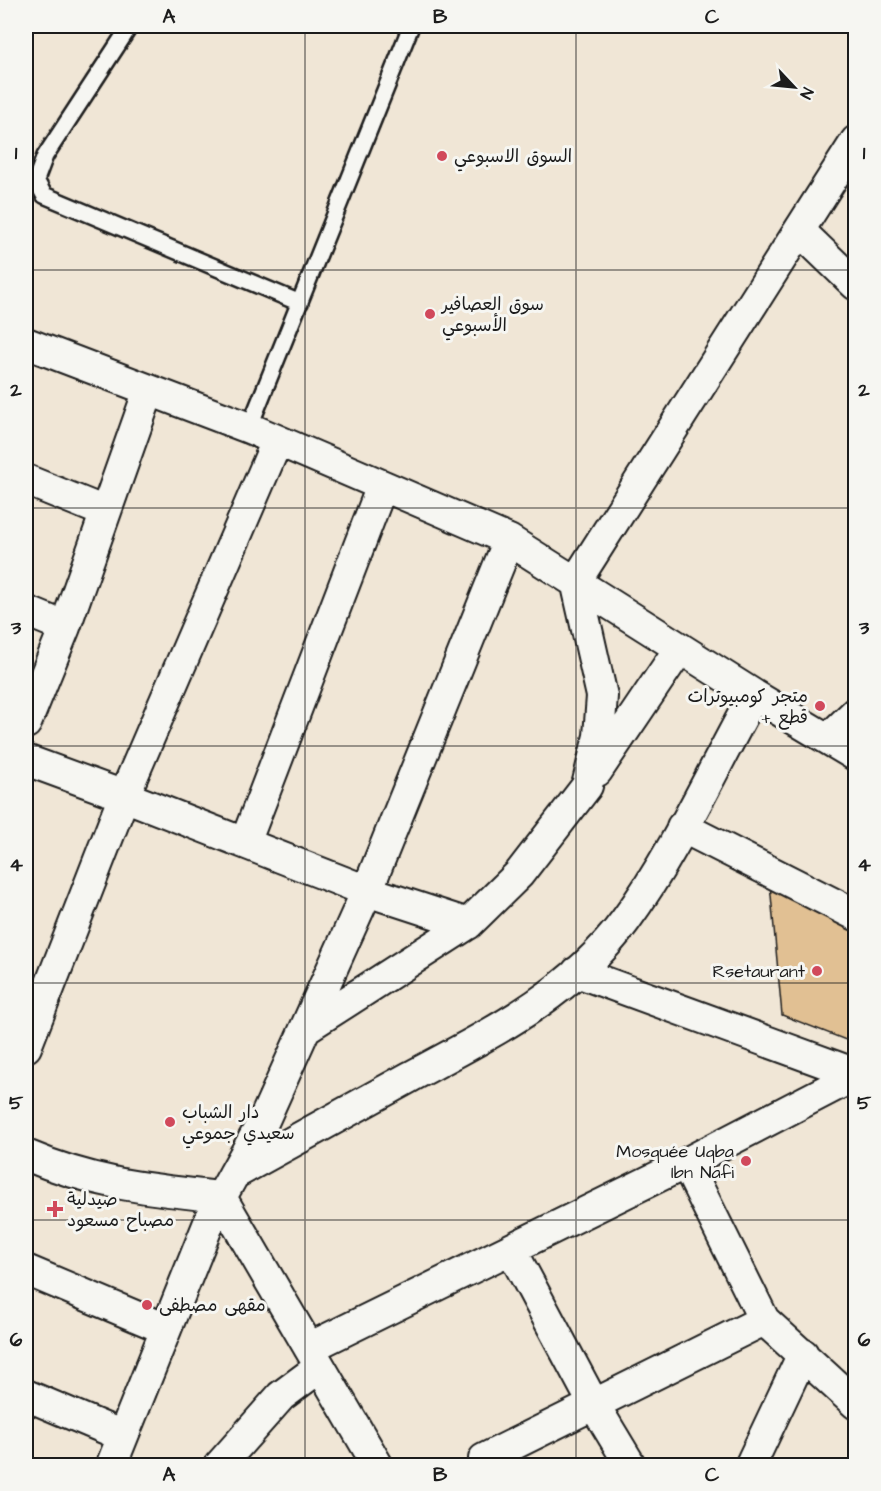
<svg xmlns="http://www.w3.org/2000/svg" width="881" height="1491" font-family="'Architects Daughter','Playpen Sans Arabic',sans-serif">
	<rect width="100%" height="100%" fill="#f0e6d6"/>
	<filter id="ink" filterUnits="userSpaceOnUse"><feTurbulence type="fractalNoise" baseFrequency=".0167" numOctaves="2"/><feDisplacementMap in="SourceGraphic" scale="12" xChannelSelector="R" yChannelSelector="G"/><feConvolveMatrix kernelMatrix="1 2 1 2 8 2 1 2 1" color-interpolation-filters="sRGB"/></filter>
	<g filter="url(#ink)">
		<!-- building -->
		<path fill="#e1c093" stroke="#1c1c1c" stroke-width="1.5" d="M 770,884 L 856,927 L 856,1044 L 782,1015 Z"/>
		<g fill="none" stroke-linecap="round" stroke-linejoin="round">
			<!-- service casing -->
			<g stroke="#1c1c1c" stroke-width="20">
				<path id="service" d="M 130,26 L 45,156 L 36,180 L 44,195 L 300,303
					M 249,428 L 411,26"/>
			</g>
			<!-- minor casing -->
			<g stroke="#1c1c1c" stroke-width="34">
				<path id="minor" d="M 800,231 L 856,285
					M 26,343 L 249,428 L 509,540 L 754,695 L 856,756
					M 26,480 L 105,512
					M 26,611 L 65,627
					M 26,723 L 65,627 L 149,390
					M 828,739 L 856,712
					M 26,760 L 124,796 L 367,891 L 468,924 L 519,874 L 587,786 L 599,736 L 602,696 L 576,581 L 856,141
					M 597,771 L 680,648
					M 682,827 L 856,915
					M 245,843 L 382,486
					M 577,972 L 856,1074
					M 306,1028 L 468,924
					M 26,1047 L 124,796 L 277,441
					M 26,1155 C 94,1184 148,1189 221,1197 L 378,1466
					M 686,1163 L 764,1320
					M 234,1174 C 293,1142 351,1109 410,1077 C 488,1035 572,994 625,921 C 676,851 712,770 754,695
					M 511,1249 L 593,1403 L 631,1466
					M 26,1270 L 166,1329
					M 309,1348 L 686,1163 L 856,1075
					M 26,1395 L 123,1436
					M 484,1459 L 764,1320 L 856,1404
					M 111,1466 L 214,1210 L 264,1120 L 367,891 L 509,540
					M 219,1466 L 281,1396 L 320,1367
					M 750,1466 L 803,1354"/>
			</g>
			<!-- service -->
			<use href="#service" stroke="#f6f6f2" stroke-width="15"/>
			<!-- minor -->
			<use href="#minor" stroke="#f6f6f2" stroke-width="30"/>
		</g>
	</g>
	<!-- grid -->
	<path fill="none" stroke="#1c1c1c" stroke-width="1.5" stroke-opacity="0.55" d="M 305,26 L 305,1466M 576,26 L 576,1466M 26,270 L 856,270M 26,508 L 856,508M 26,746 L 856,746M 26,983 L 856,983M 26,1220 L 856,1220"/>
	<!-- markers -->
	<g fill="#d1495b" stroke="#f6f6f2" stroke-width="2">
		<circle cx="442" cy="156" r="6"/>
		<circle cx="430" cy="314" r="6"/>
		<circle cx="820" cy="706" r="6"/>
		<circle cx="817" cy="971" r="6"/>
		<circle cx="170" cy="1122" r="6"/>
		<circle cx="746" cy="1161" r="6"/>
		<path d="M52 1200h6v6h6v6h-6v6h-6v-6h-6v-6h6z"/>
		<circle cx="147" cy="1305" r="6"/>
	</g>
	<g text-anchor="middle" dominant-baseline="central" stroke-width="6" stroke-linejoin="round" paint-order="stroke">
		<!-- poi labels -->
		<g font-size="18" fill="#1c1c1c" stroke="#f6f6f2" text-anchor="start">
			<text x="454" y="156">السوق الاسبوعي</text>
			<text x="442" y="304">سوق العصافير<tspan x="442" dy="21">الأسبوعي</tspan></text>
			<text x="808" y="696" text-anchor="end">متجر كومبيوترات<tspan x="808" dy="21">+ قطع</tspan></text>
			<text x="805" y="971" text-anchor="end">Rsetaurant</text>
			<text x="182" y="1112">دار الشباب<tspan x="182" dy="21">سعيدي جموعي</tspan></text>
			<text x="734" y="1151" text-anchor="end">Mosquée Uqba<tspan x="734" dy="21">Ibn Nafi</tspan></text>
			<text x="67" y="1199">صيدلية<tspan x="67" dy="21">مصباح مسعود</tspan></text>
			<text x="159" y="1305">مقهى مصطفى</text>
		</g>
	</g>
	<!-- margin -->
	<rect width="881" height="1491" fill="none" stroke="#f6f6f2" stroke-width="66"/>
	<!-- north arrow -->
	<g transform="translate(794 87) rotate(116)" stroke="#f6f6f2" stroke-width="4.5" paint-order="stroke">
	<path d="M0-4.5L10 22L0 15L-10 22Z" fill="#1c1c1c"/>
	<text y="-9" font-size="16" font-weight="bold" text-anchor="middle" fill="#1c1c1c">N</text>
	</g>
	<rect x="33" y="33" width="815" height="1425" fill="none" stroke="#1c1c1c" stroke-width="2"/>
	<g font-size="20" text-anchor="middle" font-weight="bold" fill="#1c1c1c">
		<text x="169" y="23">A</text>
		<text x="440" y="23">B</text>
		<text x="712" y="23">C</text>
		<text x="16" y="159">1</text>
		<text x="864" y="159">1</text>
		<text x="16" y="396">2</text>
		<text x="864" y="396">2</text>
		<text x="16" y="634">3</text>
		<text x="864" y="634">3</text>
		<text x="16" y="871">4</text>
		<text x="864" y="871">4</text>
		<text x="16" y="1109">5</text>
		<text x="864" y="1109">5</text>
		<text x="16" y="1346">6</text>
		<text x="864" y="1346">6</text>
		<text x="169" y="1481">A</text>
		<text x="440" y="1481">B</text>
		<text x="712" y="1481">C</text>
	</g>
</svg>
